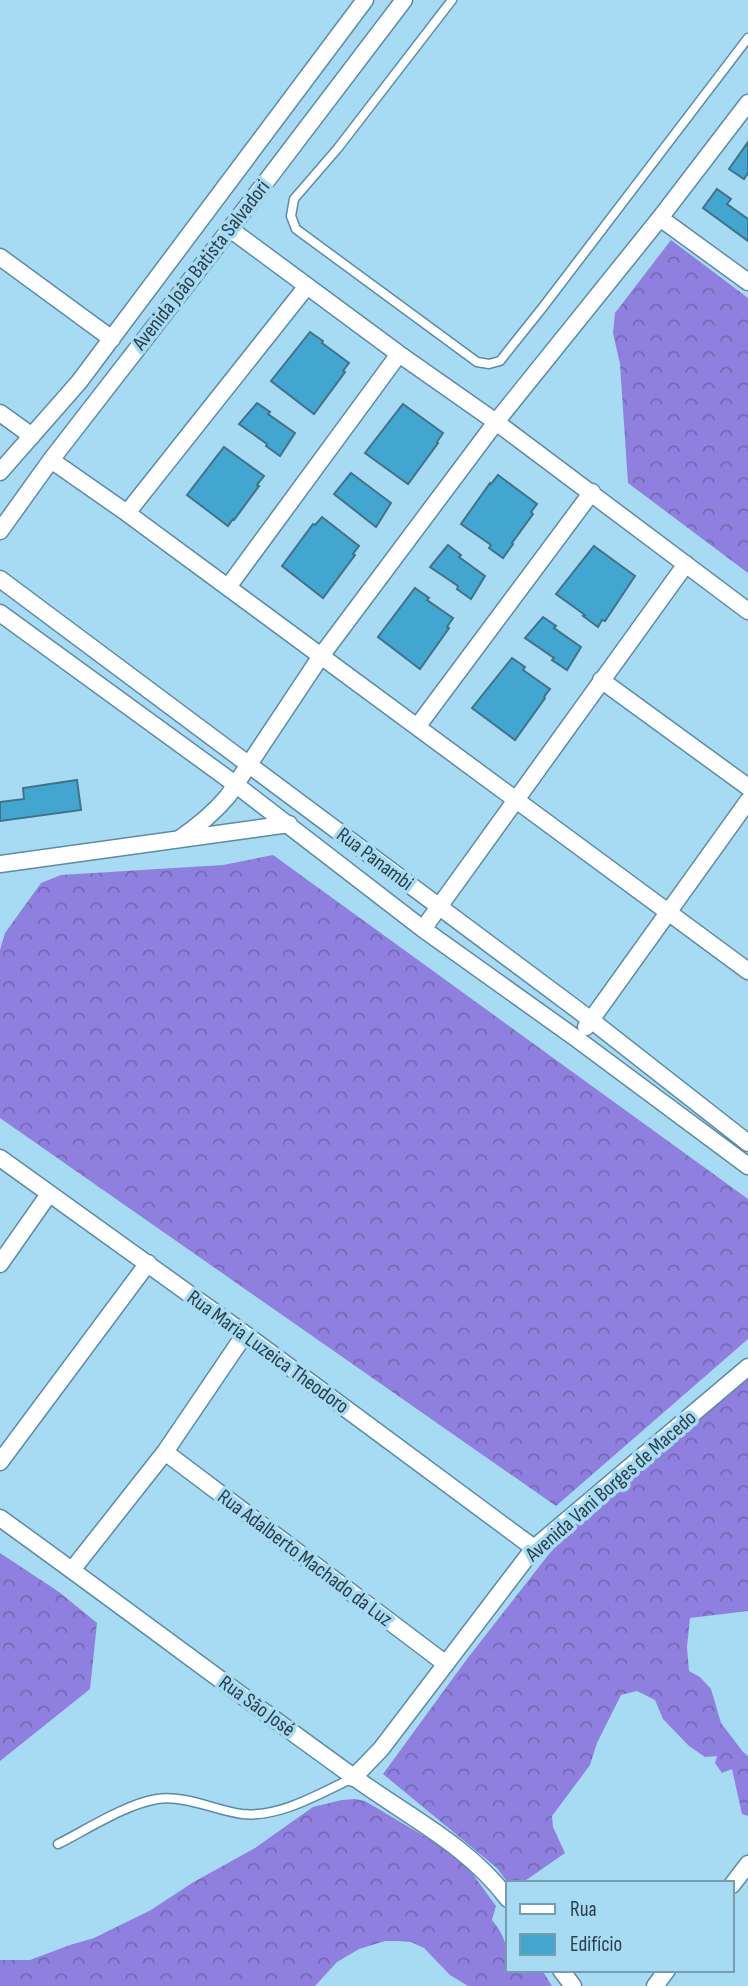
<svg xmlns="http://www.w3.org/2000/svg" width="748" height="1986" font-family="'Sofia Sans Condensed',sans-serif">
	<defs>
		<pattern id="forest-crowns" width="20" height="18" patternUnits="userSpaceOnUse" patternTransform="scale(1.75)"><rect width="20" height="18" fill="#8f7fde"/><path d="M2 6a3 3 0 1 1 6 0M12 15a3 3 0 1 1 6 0" fill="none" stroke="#7569b6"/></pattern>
	</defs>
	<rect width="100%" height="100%" fill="#a7daf3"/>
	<!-- forest -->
	<path fill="url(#forest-crowns)" d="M 671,240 L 748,298 L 748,573 L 628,483 L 620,364 L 613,333 L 615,313 Z
		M 273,855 L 748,1199 L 748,1339 L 556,1506 L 0,1118 L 0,950 L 5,933 L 41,883 L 61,875 L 223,865 Z
		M 748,1379 L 748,1611 L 690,1618 L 687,1647 L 689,1671 L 700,1677 L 711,1689 L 721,1723 L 743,1752 L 748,1756 L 748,1816 L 742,1814 L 732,1769 L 722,1773 L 715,1763 L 717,1756 L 705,1757 L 689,1746 L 663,1719 L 655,1700 L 637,1691 L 621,1695 L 597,1743 L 590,1765 L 552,1816 L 553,1827 L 565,1853 L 522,1883 L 508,1883 L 497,1868 L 383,1774 L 467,1659 L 567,1531 Z
		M 0,1553 L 59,1592 L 97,1623 L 90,1689 L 0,1761 Z
		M 355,1799 L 365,1801 L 451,1852 L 469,1869 L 496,1906 L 492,1920 C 506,1937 508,1949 508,1970 L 542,1970 L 552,1986 L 468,1986 L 450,1975 L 424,1948 L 411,1942 L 398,1941 L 385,1941 L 359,1949 L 337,1962 L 315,1986 L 0,1986 L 0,1960 L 30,1960 L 70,1945 L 94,1938 L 151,1910 L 192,1883 L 255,1848 L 313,1807 L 342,1800 Z"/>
	<!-- building -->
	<path fill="#42a6d0" stroke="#427289" stroke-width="2" d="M 748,142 L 748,173 L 744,179 L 729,169 Z
		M 717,189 L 731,199 L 727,204 L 748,219 L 748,241 L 703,208 Z
		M 310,332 L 323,341 L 322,343 L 349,363 L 343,371 L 345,372 L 314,414 L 271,381 Z
		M 257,403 L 270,412 L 268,414 L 295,433 L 280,456 L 266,446 L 267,444 L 239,424 Z
		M 403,404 L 443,433 L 437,442 L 438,443 L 408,484 L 365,453 Z
		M 224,447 L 264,476 L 257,485 L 259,486 L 234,520 L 233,519 L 228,526 L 187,495 Z
		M 351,473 L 391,503 L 376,527 L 334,494 Z
		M 498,475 L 537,504 L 531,512 L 533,514 L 512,543 L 513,544 L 503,558 L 489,548 L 491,545 L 461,524 L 490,483 L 491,484 Z
		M 322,517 L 359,546 L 353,554 L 355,555 L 323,598 L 282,566 L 313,524 L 315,525 Z
		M 448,545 L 461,555 L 459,557 L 485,576 L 471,599 L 457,589 L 458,586 L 430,567 Z
		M 594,546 L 635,576 L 605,621 L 602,620 L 598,627 L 583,616 L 585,615 L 556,594 Z
		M 415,588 L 429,598 L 427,600 L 453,618 L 447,627 L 449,628 L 420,669 L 378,637 Z
		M 543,617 L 556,626 L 554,628 L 581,647 L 567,670 L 552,660 L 554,658 L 525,638 Z
		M 512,658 L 525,667 L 523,670 L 550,689 L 544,697 L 545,698 L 515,740 L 472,708 Z
		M 77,780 L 81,810 L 0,821 L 0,802 L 24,799 L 23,788 Z"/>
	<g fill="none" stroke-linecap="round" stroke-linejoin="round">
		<!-- lane casing -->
		<g stroke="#5b8ca3" stroke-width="11">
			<path id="lane" d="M 452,0 L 338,148 L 294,199 L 291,216 L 296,229 L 477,362 L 489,364 L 500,361 L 543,307 L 748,38
				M 58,1844 C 86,1830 126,1804 157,1799 C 186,1795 214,1810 242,1814 C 280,1818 320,1793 353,1778"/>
		</g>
		<!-- street casing -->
		<g stroke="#5b8ca3" stroke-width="19">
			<path id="street" d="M 660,218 L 748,282
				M 230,229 L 399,354 L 496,422 L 748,611
				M 0,257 L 112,339
				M 0,413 L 32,436
				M 51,460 L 127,513 L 748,971
				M 0,472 L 79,382 L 365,0
				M 127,513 L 307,286
				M 0,531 L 51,460 L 230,229 L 404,0
				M 0,579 L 591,1020 L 748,1143
				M 228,587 L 399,354
				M 0,613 L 235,784 L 423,929 L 577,1039 L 748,1166
				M 601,680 L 748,787
				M 417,727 L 592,492
				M 179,839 C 198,826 213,814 228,796 L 321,656 L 496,422 L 660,218 L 748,103
				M 0,864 L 289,824
				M 423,929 L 686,564
				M 586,1027 L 748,801
				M 0,1158 L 245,1334 L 534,1548
				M 0,1264 L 49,1194
				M 165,1452 L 446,1664
				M 0,1462 L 148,1263
				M 0,1518 C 118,1603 233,1690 351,1775 C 405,1815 467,1844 508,1899
				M 72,1570 L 165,1452 L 245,1334
				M 353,1778 L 381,1749 L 534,1548 L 748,1367
				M 732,1885 L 748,1864
				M 561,1970 L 573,1986
				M 655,1986 L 667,1970"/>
		</g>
		<!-- lane -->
		<use href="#lane" stroke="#fff" stroke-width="8"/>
		<!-- street -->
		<use href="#street" stroke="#fff" stroke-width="16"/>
	</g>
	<g text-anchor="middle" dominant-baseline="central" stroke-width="7" stroke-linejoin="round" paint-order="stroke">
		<!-- street labels -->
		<g font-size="21" fill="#2b404a" stroke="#a7daf3">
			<text transform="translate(201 265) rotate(-52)">Avenida João Batista Salvadori</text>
			<text transform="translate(375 859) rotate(37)">Rua Panambi</text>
			<text transform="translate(268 1352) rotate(36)">Rua Maria Luzeica Theodoro</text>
			<text transform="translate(611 1486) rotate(-41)">Avenida Vani Borges de Macedo</text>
			<text transform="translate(305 1558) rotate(37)">Rua Adalberto Machado da Luz</text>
			<text transform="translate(257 1706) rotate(36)">Rua São José</text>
		</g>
	</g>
	<!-- legend -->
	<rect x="506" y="1881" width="228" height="91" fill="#a7daf3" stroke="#759caf" stroke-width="2"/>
	<rect x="520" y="1904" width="35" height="10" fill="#ffffff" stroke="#759caf" stroke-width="2"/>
	<text x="570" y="1916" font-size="21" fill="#2b404a">Rua</text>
	<rect x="520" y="1934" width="35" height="21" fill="#42a6d0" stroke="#759caf" stroke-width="2"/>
	<text x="570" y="1951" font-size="21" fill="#2b404a">Edifício</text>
</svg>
